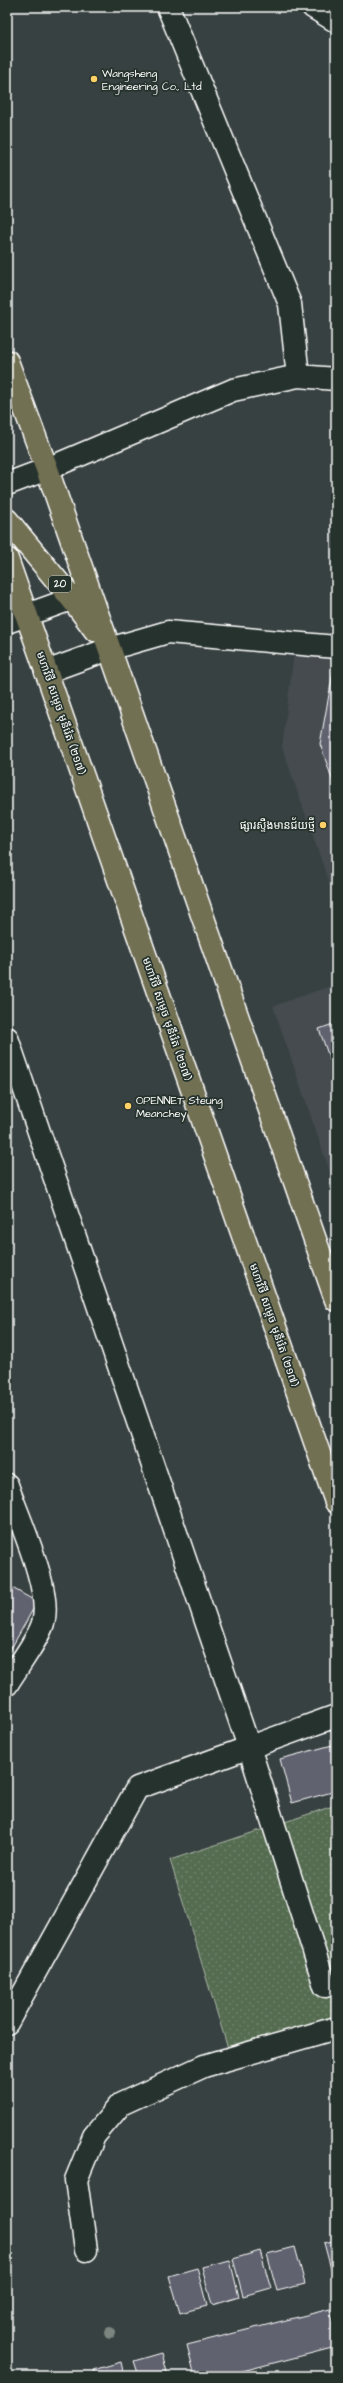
<svg xmlns="http://www.w3.org/2000/svg" width="343" height="2383" font-family="'Architects Daughter','Noto Sans Khmer',sans-serif">
	<defs>
		<pattern id="grass-dots" width="8" height="8" patternUnits="userSpaceOnUse"><rect width="8" height="8" fill="#556c51"/><path d="M2 2h.1M6 6h.1" fill="none" stroke="#6e826b" stroke-width="1.8" stroke-linecap="round"/></pattern>
	</defs>
	<rect width="100%" height="100%" fill="#384141"/>
	<filter id="ink" filterUnits="userSpaceOnUse"><feTurbulence type="fractalNoise" baseFrequency=".025" numOctaves="2"/><feDisplacementMap in="SourceGraphic" scale="8" xChannelSelector="R" yChannelSelector="G"/><feConvolveMatrix kernelMatrix="1 2 1 2 8 2 1 2 1" color-interpolation-filters="sRGB"/></filter>
	<g filter="url(#ink)">
		<!-- built -->
		<path fill="#444b4f" d="M 296,636 L 336,640 L 336,903 L 282,747 Z
			M 336,984 L 336,1190 L 273,1006 Z"/>
		<!-- grass -->
		<path fill="url(#grass-dots)" stroke="#aab6a8" d="M 336,1805 L 336,2018 L 229,2052 L 170,1860 Z"/>
		<!-- building -->
		<path fill="#61626f" stroke="#fff" d="M 334,667 L 336,667 L 336,790 L 320,744 Z
			M 336,1023 L 336,1077 L 319,1029 Z
			M 7,1585 L 37,1602 L 7,1656 Z
			M 336,1744 L 336,1791 L 292,1803 L 280,1759 Z
			M 336,2240 L 336,2280 L 334,2280 L 324,2243 Z
			M 295,2247 L 305,2284 L 277,2291 L 267,2254 Z
			M 260,2251 L 271,2288 L 243,2296 L 233,2259 Z
			M 230,2260 L 239,2297 L 212,2305 L 202,2267 Z
			M 197,2268 L 207,2306 L 180,2313 L 169,2276 Z
			M 330,2309 L 336,2335 L 336,2347 L 223,2376 L 195,2376 L 187,2345 Z
			M 162,2353 L 168,2376 L 139,2376 L 134,2361 Z
			M 121,2362 L 124,2376 L 94,2376 L 93,2370 Z"/>
		<g fill="none" stroke-linecap="round" stroke-linejoin="round">
			<!-- minor casing -->
			<g stroke="#fff" stroke-width="25">
				<path id="minor" d="M 168,7 L 290,304 L 298,376
					M 313,7 L 336,21
					M 7,484 L 47,469 L 233,390 L 298,376 L 336,379
					M 7,622 L 88,593
					M 46,672 L 109,649 L 168,632 L 336,647
					M 7,1038 L 249,1747 L 325,1986
					M 7,1485 C 18,1518 53,1591 43,1623 C 39,1638 16,1669 7,1684
					M 7,2023 L 137,1788 L 336,1716
					M 86,2250 L 76,2180 L 94,2136 L 121,2104 L 204,2066 L 336,2028"/>
			</g>
			<!-- major casing -->
			<g stroke="#fff" stroke-width="25">
				<path id="major" d="M 7,361 L 47,469 L 336,1300
					M 7,520 L 72,599 L 95,630
					M 7,559 L 336,1502"/>
			</g>
			<!-- minor -->
			<use href="#minor" stroke="#26332d" stroke-width="22"/>
			<!-- major -->
			<use href="#major" stroke="#716f52" stroke-width="22"/>
		</g>
		<!-- trees -->
		<circle fill="#7b857f" cx="110" cy="2333" r="6"/>
	</g>
	<!-- markers -->
	<g fill="#ffd166" stroke="#26332d" stroke-width="1.5">
		<circle cx="94" cy="79" r="4"/>
		<circle cx="323" cy="825" r="4"/>
		<circle cx="128" cy="1106" r="4"/>
	</g>
	<g text-anchor="middle" dominant-baseline="central" stroke-width="3.5" stroke-linejoin="round" paint-order="stroke">
		<!-- shield labels -->
		<rect fill="#26332d" stroke="#bec2c0" stroke-width="1" x="49" y="576" width="22" height="16" rx="3"/>
		<g font-size="10" font-weight="bold" fill="#fff">
			<text x="60" y="584">20</text>
		</g>
		<!-- poi labels -->
		<g font-size="11" fill="#fff" stroke="#26332d" text-anchor="start">
			<text x="102" y="73">Wangsheng<tspan x="102" dy="13">Engineering Co., Ltd</tspan></text>
			<text x="315" y="825" text-anchor="end">ផ្សារស្ទឹងមានជ័យថ្មី</text>
			<text x="136" y="1100">OPENNET Steung<tspan x="136" dy="13">Meanchey</tspan></text>
		</g>
		<!-- street labels -->
		<g font-size="11" fill="#fff" stroke="#26332d">
			<text transform="translate(61 713) rotate(71)">មហាវិថី សម្តេច មុនីរ៉េត (២១៧)</text>
			<text transform="translate(167 1019) rotate(71)">មហាវិថី សម្តេច មុនីរ៉េត (២១៧)</text>
			<text transform="translate(274 1325) rotate(71)">មហាវិថី សម្តេច មុនីរ៉េត (២១៧)</text>
		</g>
	</g>
	<!-- margin -->
	<rect width="343" height="2383" fill="none" stroke="#26332d" stroke-width="24"/>
	<rect x="12" y="12" width="319" height="2359" fill="none" stroke="#fff" stroke-width="1.5" filter="url(#ink)"/>
</svg>
